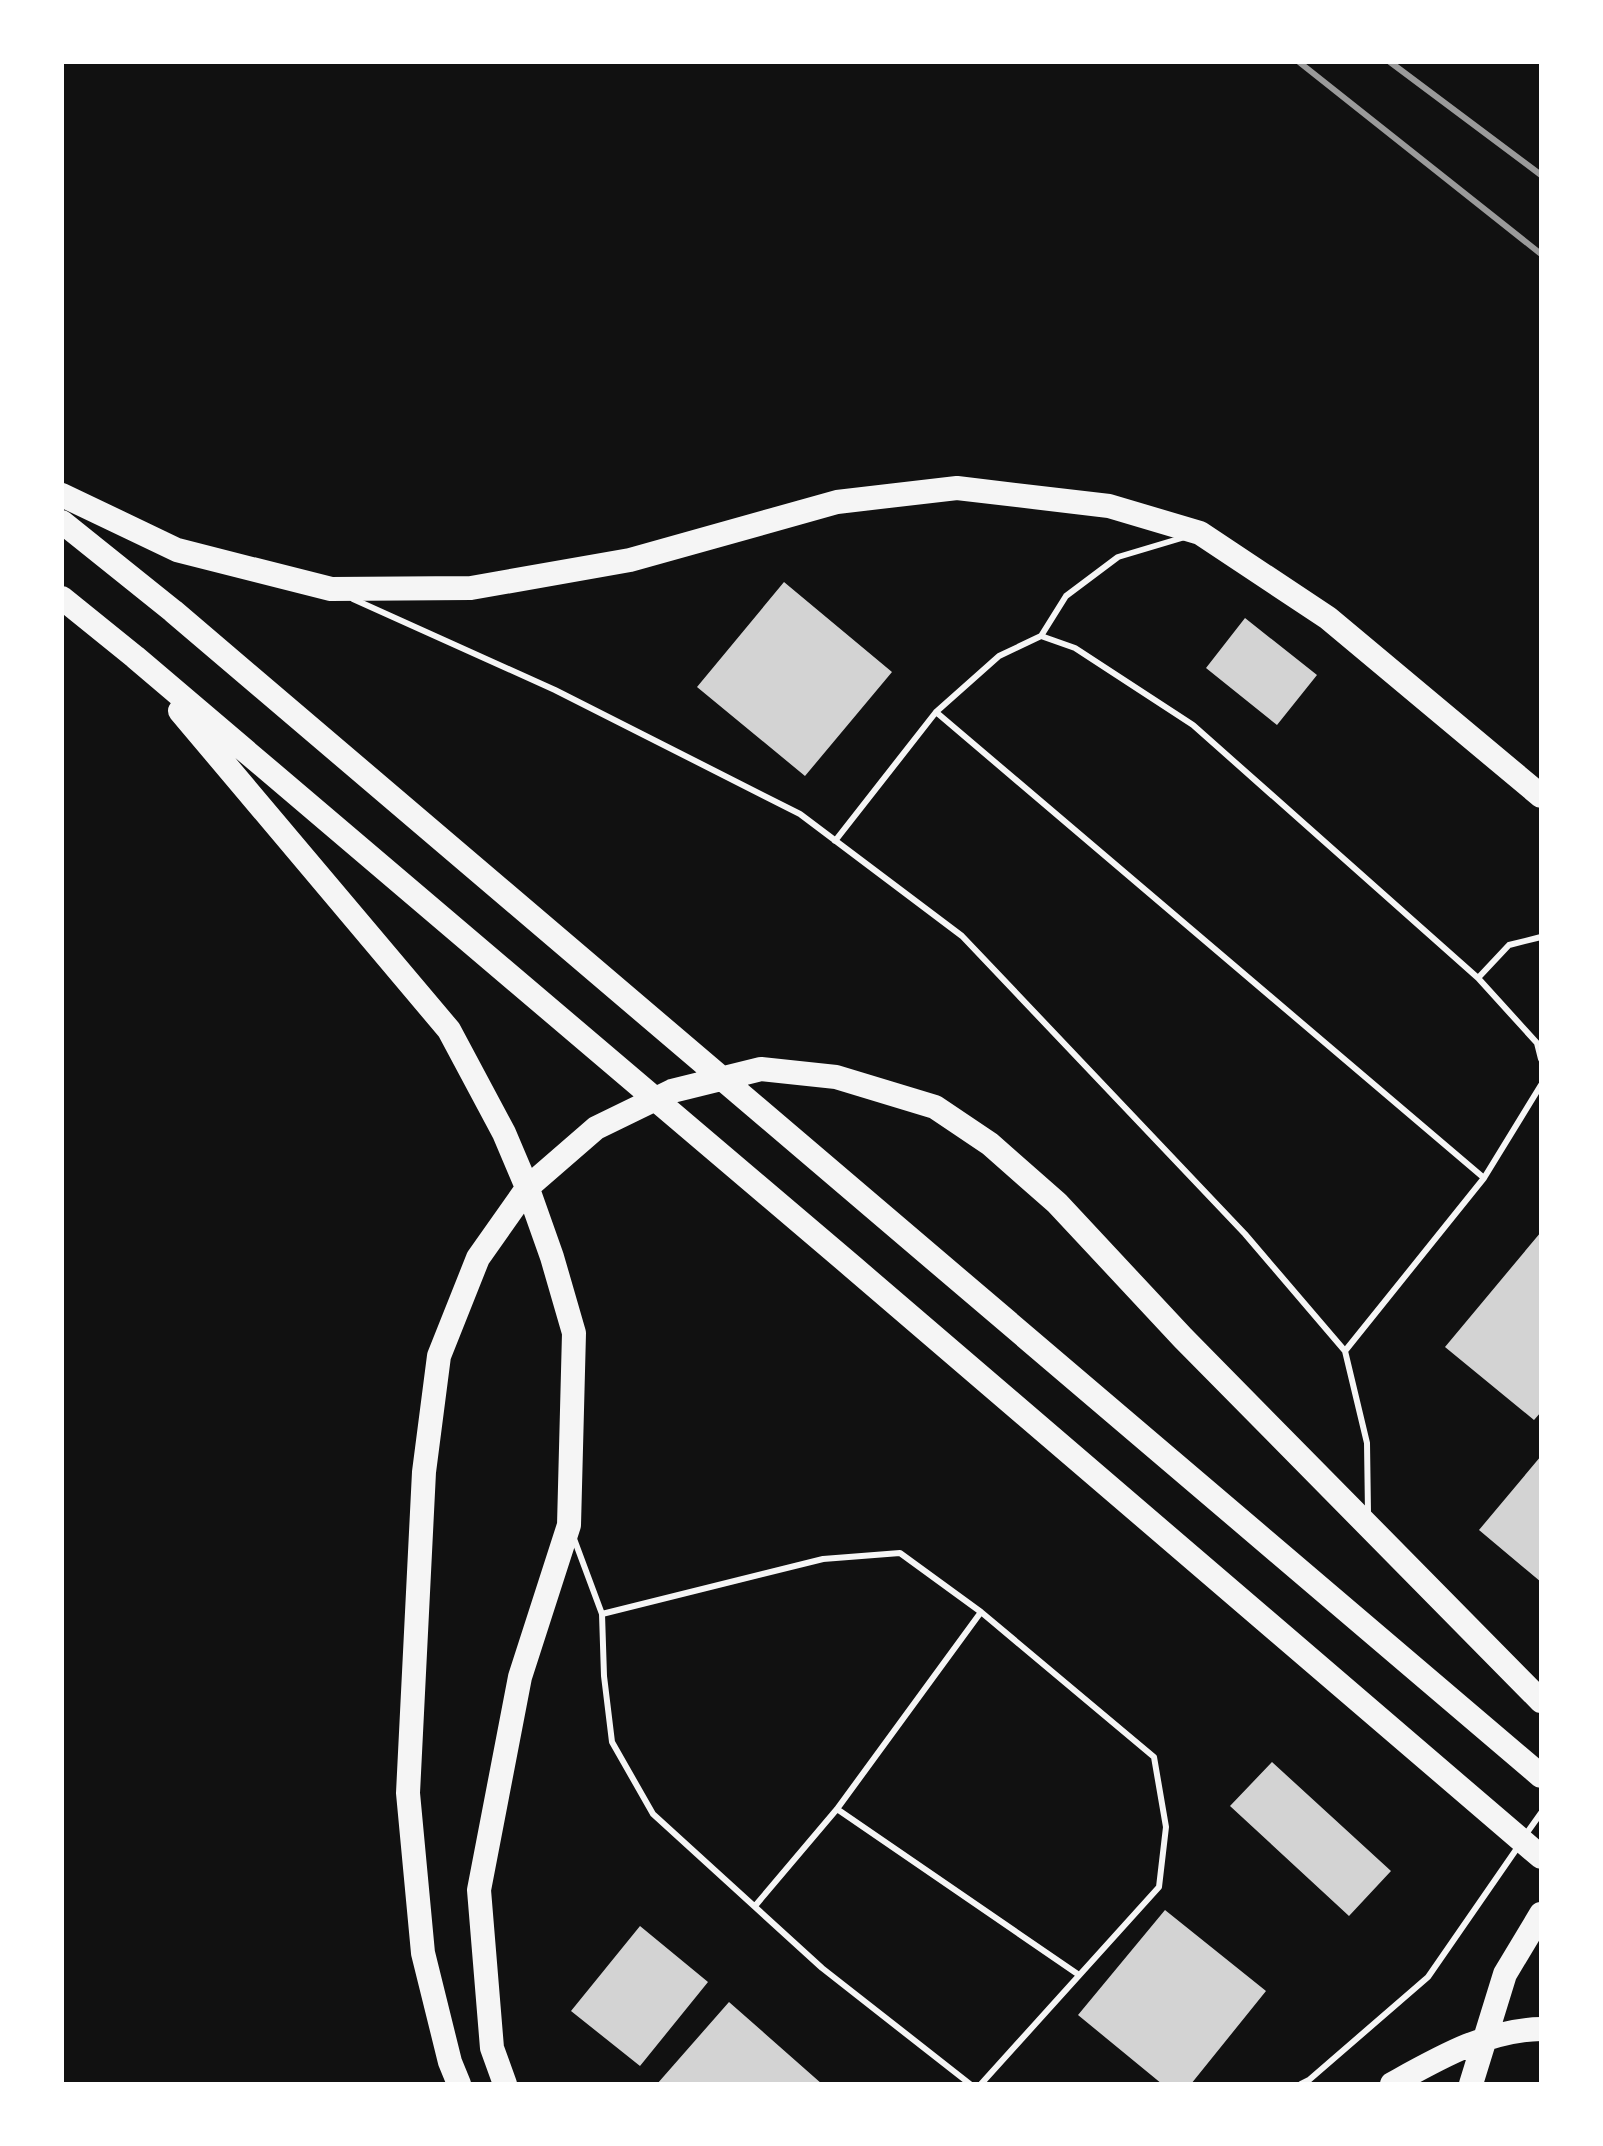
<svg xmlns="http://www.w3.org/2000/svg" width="1603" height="2146" font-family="Overpass,sans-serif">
	<rect width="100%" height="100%" fill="#111"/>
	<!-- building -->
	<path fill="#d3d3d3" d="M 784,582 L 892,672 L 805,776 L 697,687 Z
		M 1245,618 L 1317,675 L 1277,725 L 1206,668 Z
		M 1541,1232 L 1541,1412 L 1534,1420 L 1445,1347 Z
		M 1541,1456 L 1541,1582 L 1479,1530 Z
		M 1272,1762 L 1391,1871 L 1349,1916 L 1230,1806 Z
		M 1165,1910 L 1266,1991 L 1191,2084 L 1162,2084 L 1078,2015 Z
		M 640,1926 L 708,1982 L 640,2066 L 571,2011 Z
		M 729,2002 L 822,2084 L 657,2084 Z"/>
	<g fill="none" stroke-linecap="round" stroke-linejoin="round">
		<!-- service -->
		<path stroke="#f5f5f5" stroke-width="6" d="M 353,599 L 555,690 L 800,814 L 962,936 L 1245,1234 L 1345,1351 L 1367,1443 L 1368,1513
			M 1041,636 L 1066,596 L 1118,557 L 1185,537
			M 936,712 L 1484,1178
			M 835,841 L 936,712 L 999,656 L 1041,636 L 1075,648 L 1193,725 L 1478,978 L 1537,1043 L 1541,1059
			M 1478,978 L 1509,945 L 1541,937
			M 1345,1351 L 1484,1178 L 1541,1085
			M 573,1536 L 602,1614 L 604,1676 L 612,1742 L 653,1814 L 822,1968 L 970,2084
			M 602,1614 L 823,1559 L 900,1553 L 981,1612 L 1154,1757 L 1166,1827 L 1159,1887 L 981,2084
			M 837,1809 L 1079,1975
			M 1526,1834 L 1541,1813
			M 755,1906 L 837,1809 L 981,1612
			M 1301,2084 L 1309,2080 L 1428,1977 L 1520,1844"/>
		<!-- motorway -->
		<path stroke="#f5f5f5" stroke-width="24" d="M 62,495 L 177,550 L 331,589 L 471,588 L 630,560 L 837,502 L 957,488 L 1109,506 L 1200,533 L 1328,618 L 1541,796
			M 62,522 L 173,611 L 1541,1776
			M 62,598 L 135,657 L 854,1268 L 1541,1857
			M 180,711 L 449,1030 L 504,1133 L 529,1192 L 552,1257 L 574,1333 L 569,1525 L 520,1677 L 479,1890 L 492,2048 L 505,2084
			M 459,2084 L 450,2062 L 423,1953 L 408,1793 L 424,1472 L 439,1356 L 478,1258 L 528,1187 L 596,1128 L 672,1091 L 761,1069 L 836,1077 L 935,1107 L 990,1144 L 1057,1203 L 1183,1338 L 1541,1701
			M 1392,2084 C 1439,2058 1487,2030 1541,2029
			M 1471,2084 L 1505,1974 L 1541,1914"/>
		<!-- rail -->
		<path stroke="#9a9a9a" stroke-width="6" d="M 1299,62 L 1541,254
			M 1390,62 L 1541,175"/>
	</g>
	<!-- border -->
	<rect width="1603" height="2146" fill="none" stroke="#ffffff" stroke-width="128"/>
</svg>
